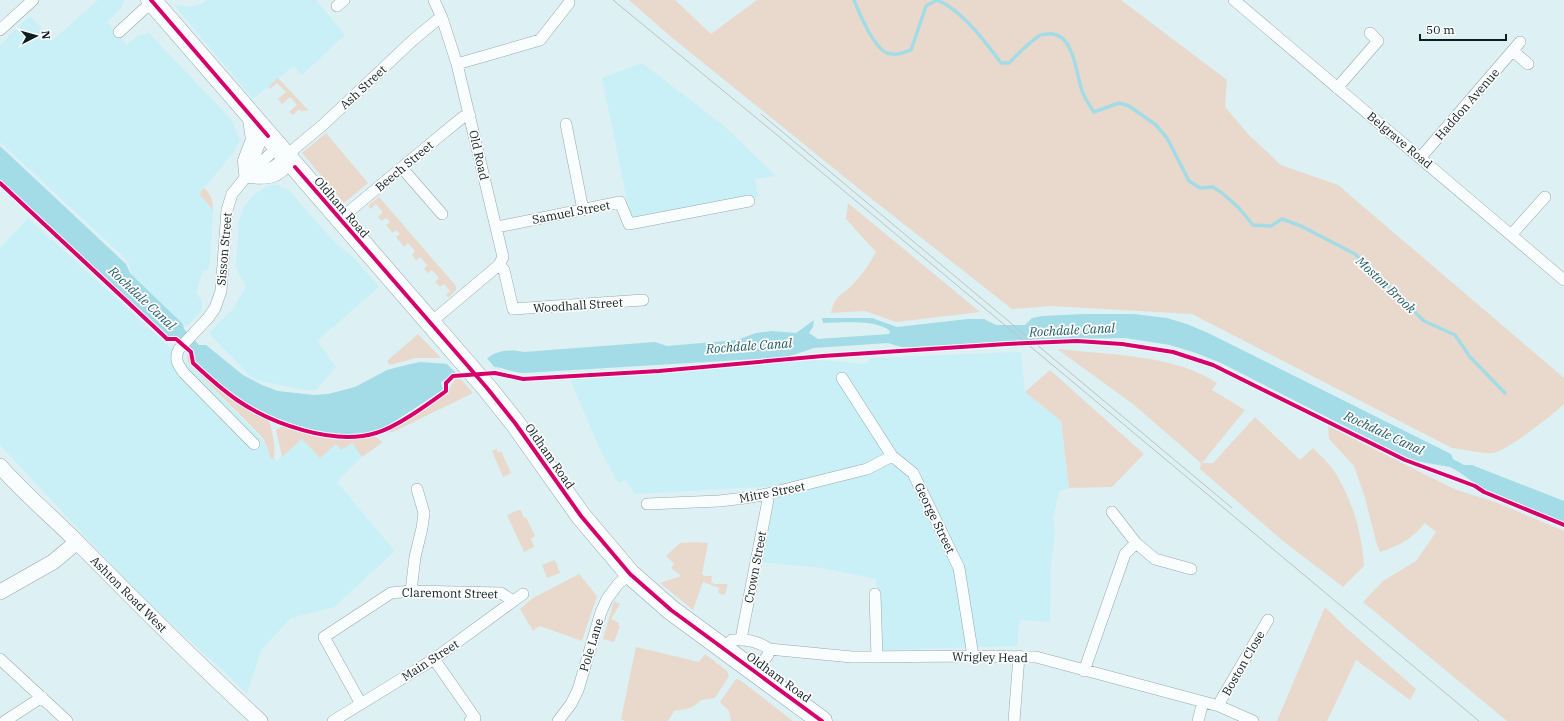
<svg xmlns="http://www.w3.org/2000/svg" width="1564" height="721" font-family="'IBM Plex Serif',serif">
	<rect width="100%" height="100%" fill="#ddf0f3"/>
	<!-- built -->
	<path fill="#c9f0f7" d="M 98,0 L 124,0 L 122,7 L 107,22 L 127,45 L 137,36 L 149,33 L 231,119 L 240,140 L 234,152 L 199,194 L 213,210 L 210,262 L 209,269 L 203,271 L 196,293 L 202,301 L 201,312 L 186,327 L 131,273 L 128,261 L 0,142 L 0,46 L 6,40 L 8,36 L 30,16 L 53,40 Z
		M 207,0 L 316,0 L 345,35 L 302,75 L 294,66 L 253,99 L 174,5 L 189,7 L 202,4 Z
		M 642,63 L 723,125 L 776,176 L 755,179 L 758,197 L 631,221 L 602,78 Z
		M 269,185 L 277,185 L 289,190 L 336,244 L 352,256 L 379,287 L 317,341 L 336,367 L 316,390 L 304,390 L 256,380 L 250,376 L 209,333 L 233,309 L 246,286 L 238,272 L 236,265 L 239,220 L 242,211 L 248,201 L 256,193 Z
		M 28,218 L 185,361 L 260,437 L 277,461 L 302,438 L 336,444 L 352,443 L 362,457 L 337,482 L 395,551 L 334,607 L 291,618 L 261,650 L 247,693 L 139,594 L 0,445 L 0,248 Z
		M 1021,352 L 1025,392 L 1061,421 L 1069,488 L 1059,492 L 1053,519 L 1055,530 L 1051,565 L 1050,622 L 1020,620 L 1017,646 L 879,650 L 876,579 L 823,568 L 759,562 L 772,498 L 777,486 L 635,494 L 625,480 L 618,483 L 600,449 L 571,382 L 571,379 L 820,360 L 864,364 L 873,358 Z"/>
	<!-- green -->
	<path fill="#e9d9cc" d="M 629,0 L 675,0 L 711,34 L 757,0 L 1121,0 L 1227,80 L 1225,107 L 1249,135 L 1281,165 L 1338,185 L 1564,378 L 1564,404 C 1554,414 1505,452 1493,453 C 1482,454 1463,449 1452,448 L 1192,314 L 1051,306 L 1012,309 L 863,192 L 670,36 Z
		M 278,78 L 308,110 L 306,111 L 304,110 L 302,112 L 299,109 L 293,115 L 289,112 L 297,105 L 290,97 L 282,104 L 278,99 L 286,92 L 277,83 L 270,89 L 268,87 Z
		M 326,133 L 368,183 L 344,203 L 302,153 Z
		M 204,188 C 211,193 213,202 213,210 L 199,194 Z
		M 379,197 L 456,286 L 456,290 L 449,297 L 446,295 L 450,291 L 444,284 L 440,287 L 435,282 L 439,278 L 432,270 L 428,273 L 424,269 L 427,265 L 420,257 L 416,260 L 412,255 L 415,251 L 408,243 L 404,247 L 396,237 L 400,234 L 396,230 L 393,233 L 386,225 L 390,222 L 386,218 L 382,221 L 378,217 L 383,212 L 376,204 L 371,209 L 368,206 Z
		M 848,203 L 980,312 L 896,322 L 865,311 L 831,313 C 835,294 842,296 854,283 C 863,274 870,263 876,252 L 846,219 Z
		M 418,334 L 441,358 L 416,358 L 390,365 L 387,361 Z
		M 1057,349 C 1109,355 1173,354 1217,383 L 1212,390 L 1245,410 L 1202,463 L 1213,463 L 1255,417 L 1300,460 L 1313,448 C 1321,456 1330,464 1336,474 C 1353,502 1362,534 1364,566 L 1343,587 L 1283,541 L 1200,469 L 1201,463 L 1133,404 Z
		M 188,353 L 190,354 L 191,363 C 206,377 220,391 236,402 C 244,408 263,413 268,420 C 272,426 277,454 273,459 L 270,458 L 269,452 L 263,438 L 188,363 L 187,357 Z
		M 1050,370 L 1144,454 L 1112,487 L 1069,488 L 1061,421 L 1025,392 Z
		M 456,377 L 459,377 L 473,393 L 393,432 L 381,433 L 396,426 L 447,393 Z
		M 282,426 L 320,437 L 352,439 L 374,436 L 383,442 L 362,457 L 352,443 L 341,450 L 336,444 L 320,458 L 302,439 L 282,457 L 276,430 Z
		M 1328,426 L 1438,481 L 1457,490 L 1495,502 L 1564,531 L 1564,721 L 1507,721 L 1363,602 L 1383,581 L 1416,561 L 1436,532 L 1425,523 C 1413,538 1399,546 1380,552 L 1377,545 L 1365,498 L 1354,466 L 1329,439 Z
		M 497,449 L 498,453 L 501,451 L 511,473 L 503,477 L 492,451 Z
		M 518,510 L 521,510 L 524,518 L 526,517 L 535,536 L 531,539 L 534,547 L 524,552 L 507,515 Z
		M 696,542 L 708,543 L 702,574 L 705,576 L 712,576 L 711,582 L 714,584 L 728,584 L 725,594 L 723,595 L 718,593 L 719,588 L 703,582 L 693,610 L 660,583 L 681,576 L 671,568 L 674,564 L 666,556 L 680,543 Z
		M 555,560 L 560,573 L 547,578 L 542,565 Z
		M 579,574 L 597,596 L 582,641 L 540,626 L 533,631 L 520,609 L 533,598 Z
		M 614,601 L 620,604 L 611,619 L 619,623 L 618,625 L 620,626 L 614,642 L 603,639 Z
		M 1325,607 L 1344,626 L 1416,689 L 1410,700 L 1356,660 L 1327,721 L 1277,721 Z
		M 636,647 L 699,662 L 705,654 L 727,671 L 729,676 L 715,698 L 701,700 C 693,709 685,709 674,711 L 668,721 L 625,721 L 621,719 Z
		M 736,679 L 740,680 L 793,721 L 731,721 L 729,711 L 720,702 Z"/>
	<!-- water -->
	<path fill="#a3dce6" d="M 0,146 L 126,264 L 130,273 L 183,324 L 184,329 L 199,345 L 206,345 L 243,375 L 262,385 L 278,391 L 314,395 L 328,394 L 355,387 L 387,370 L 410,364 L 421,362 L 448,364 L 488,358 C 496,350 513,349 524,352 L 655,342 L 667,346 L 737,340 L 756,333 L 772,331 L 796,333 L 814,320 L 813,327 L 809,333 L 818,339 L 889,334 L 890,331 C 876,319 841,323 823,323 L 822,318 L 872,318 L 897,327 L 968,319 L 984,319 L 996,325 L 1025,325 L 1032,318 L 1043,316 L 1083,314 L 1134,314 L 1167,318 L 1187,324 L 1208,333 L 1451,454 L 1453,459 L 1464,465 L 1472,465 L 1564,501 L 1564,523 L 1484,490 L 1459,472 L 1450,467 L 1421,462 L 1405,457 L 1221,363 L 1196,353 L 1170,345 L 1125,338 L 1045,339 L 917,347 L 901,347 L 888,343 L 814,348 L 787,357 L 524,373 C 514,373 505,368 495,367 L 454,374 L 441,382 L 443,390 L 384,428 C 318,450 247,410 199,367 C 192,360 196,357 192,351 C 187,342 176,337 167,336 L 0,181 Z"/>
	<!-- pier -->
	<path fill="#ddf0f3" d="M 485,356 L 496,369 L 458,375 L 445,362 Z"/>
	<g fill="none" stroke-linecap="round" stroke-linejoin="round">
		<!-- stream -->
		<path stroke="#a3dce6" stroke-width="3.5" d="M 854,0 C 859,13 874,48 887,53 C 896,56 903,53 911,50 L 926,6 L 937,0 C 961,9 986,42 1001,63 L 1009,63 C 1018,54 1028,43 1039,36 C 1041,34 1044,35 1047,34 C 1074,31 1076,73 1082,91 C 1085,99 1089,105 1094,112 L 1119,103 L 1129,106 L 1156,125 L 1167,138 L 1189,181 L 1200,188 L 1213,187 L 1222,193 L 1239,208 L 1253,225 L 1271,226 L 1282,219 L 1301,226 L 1355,254 L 1424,321 L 1455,335 L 1470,357 L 1505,393"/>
		<!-- street casing -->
		<g stroke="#98a8ab" stroke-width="12">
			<path id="street" d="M 1234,0 L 1564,280
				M 337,6 L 344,0
				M 0,30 L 33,0
				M 119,32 L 144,9 L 158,1
				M 1513,51 L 1528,64
				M 457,64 L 540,40 L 569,3
				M 1337,88 L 1378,41 L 1370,33
				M 566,124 L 583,210
				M 1421,157 L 1520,42
				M 288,159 L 294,149 L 324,124 L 413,40 L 437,20 L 442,18
				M 402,168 L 442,214
				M 340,219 L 441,135 L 463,117 L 470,116
				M 497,227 L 620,202 L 629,224 L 749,201
				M 1511,235 L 1545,197
				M 499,265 L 504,270 L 513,309 L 643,300
				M 430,323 L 499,265 L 503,257 L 457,64 L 442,18 L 434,0
				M 842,378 L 892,456 L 913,473 L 959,568 L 973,656
				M 254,444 L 184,373 C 178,365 174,359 179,349 L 208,318 L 215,308 L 221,291 L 227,210 L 232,194 L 249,173 L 278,147
				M 647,504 L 719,501 L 745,498 L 767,494 L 867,469 L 892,456
				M 1112,512 L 1136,543 L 1155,559 L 1191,569
				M 411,591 L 415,557 L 422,528 L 424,513 L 417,489
				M 875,594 L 877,657
				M 741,639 L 768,500 L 767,494
				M 724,649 L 732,640 C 745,639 758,641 769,649 L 852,657 L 973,656 L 1036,657 L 1219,706 L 1253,721
				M 0,659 L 67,721
				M 434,659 L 475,718 L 470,721
				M 1084,671 L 1125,554 L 1136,543
				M 755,672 L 768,655 L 769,649
				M 361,704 L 324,637 L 391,593 L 411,591 L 501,593 L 513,601
				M 1219,706 L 1221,700 L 1268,620
				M 5,721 L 42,697
				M 333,721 L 434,659 L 523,594
				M 558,721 L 571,704 L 578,690 L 601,612 L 607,599 L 618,584 L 630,574
				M 1014,721 L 1019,656
				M 1198,721 L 1203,702"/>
		</g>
		<!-- secondary casing -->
		<g stroke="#98a8ab" stroke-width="16">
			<path id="secondary" d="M 0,466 C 25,495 54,518 80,545 C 139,605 198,664 260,721
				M 0,592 L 53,562 L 77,542"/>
		</g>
		<!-- highway casing -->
		<g stroke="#98a8ab" stroke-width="21">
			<path id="highway" d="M 151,0 L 487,388 L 515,423 L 581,516 L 630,574 L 671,610 L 822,721
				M 253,119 L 256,140 L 248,161 L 249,173 C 269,175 276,174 288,159"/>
		</g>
		<!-- street -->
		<use href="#street" stroke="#fafdfd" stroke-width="11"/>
		<!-- secondary -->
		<use href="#secondary" stroke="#fafdfd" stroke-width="15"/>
		<!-- highway -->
		<use href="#highway" stroke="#fafdfd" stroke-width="20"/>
		<!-- tram -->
		<path stroke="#bdc2c3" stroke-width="1" d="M 613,0 L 777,135 L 1479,721
			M 761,114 L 1232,508"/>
		<!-- cycleway casing -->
		<g stroke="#fcfcfc" stroke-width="6">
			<path id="cycleway" d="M 151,0 L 268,136
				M 295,167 L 487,388 L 515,423 L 581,516 L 630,574 L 671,610 L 822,721
				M 0,183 L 165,337 L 167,339 L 176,339 L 191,352 L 193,363 C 207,376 221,389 237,400 C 272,424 334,446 376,433 C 397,427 428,404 446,391 L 446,383 L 453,376 L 495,373 L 523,379 L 659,371 L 823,356 L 1007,344 L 1077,341 L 1122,344 L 1173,352 L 1213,365 L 1405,460 L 1475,486 L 1484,492 L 1564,525"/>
		</g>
		<!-- cycleway -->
		<use href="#cycleway" stroke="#d6006c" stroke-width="4"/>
	</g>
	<g text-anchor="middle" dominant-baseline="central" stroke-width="3.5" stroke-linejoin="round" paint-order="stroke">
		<!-- street labels -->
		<g font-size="12" fill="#0d1e21" stroke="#fcfcfc">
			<text transform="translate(363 87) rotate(-43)">Ash Street</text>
			<text transform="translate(1467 104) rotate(-49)">Haddon Avenue</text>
			<text transform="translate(1400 140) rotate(40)">Belgrave Road</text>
			<text transform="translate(479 155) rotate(77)">Old Road</text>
			<text transform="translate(404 166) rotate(-40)">Beech Street</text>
			<text transform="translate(342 207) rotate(49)">Oldham Road</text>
			<text transform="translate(571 212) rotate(-11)">Samuel Street</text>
			<text transform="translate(224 249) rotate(-85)">Sisson Street</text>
			<text transform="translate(578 305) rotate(-4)">Woodhall Street</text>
			<text transform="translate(550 456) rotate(55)">Oldham Road</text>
			<text transform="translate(772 492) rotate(-11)">Mitre Street</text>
			<text transform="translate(935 518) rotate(64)">George Street</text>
			<text transform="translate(755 567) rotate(-79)">Crown Street</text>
			<text transform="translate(450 593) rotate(1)">Claremont Street</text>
			<text transform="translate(129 594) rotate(45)">Ashton Road West</text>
			<text transform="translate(591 645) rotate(-73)">Pole Lane</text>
			<text transform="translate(990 657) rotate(1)">Wrigley Head</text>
			<text transform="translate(430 660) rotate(-33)">Main Street</text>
			<text transform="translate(1243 663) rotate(-60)">Boston Close</text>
			<text transform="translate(779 677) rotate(36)">Oldham Road</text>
		</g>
		<!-- water labels -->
		<g font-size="13" font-style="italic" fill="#1f5c66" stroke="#fcfcfc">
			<text transform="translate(1386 285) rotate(43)">Moston Brook</text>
			<text transform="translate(142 298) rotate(43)">Rochdale Canal</text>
			<text transform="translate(1072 330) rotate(-3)">Rochdale Canal</text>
			<text transform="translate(749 346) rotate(-4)">Rochdale Canal</text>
			<text transform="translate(1384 433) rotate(25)">Rochdale Canal</text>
		</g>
	</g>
	<!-- north arrow -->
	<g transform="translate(36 36) rotate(84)" stroke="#fcfcfc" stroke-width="3" paint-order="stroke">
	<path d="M0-3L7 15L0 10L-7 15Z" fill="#0d1e21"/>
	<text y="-6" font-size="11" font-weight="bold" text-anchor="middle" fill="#0d1e21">N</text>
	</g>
	<!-- scale -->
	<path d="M1420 34v6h86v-6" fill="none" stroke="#0d1e21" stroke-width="2"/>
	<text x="1426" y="34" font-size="12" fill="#0d1e21" stroke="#fcfcfc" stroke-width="3" paint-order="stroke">50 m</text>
</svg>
